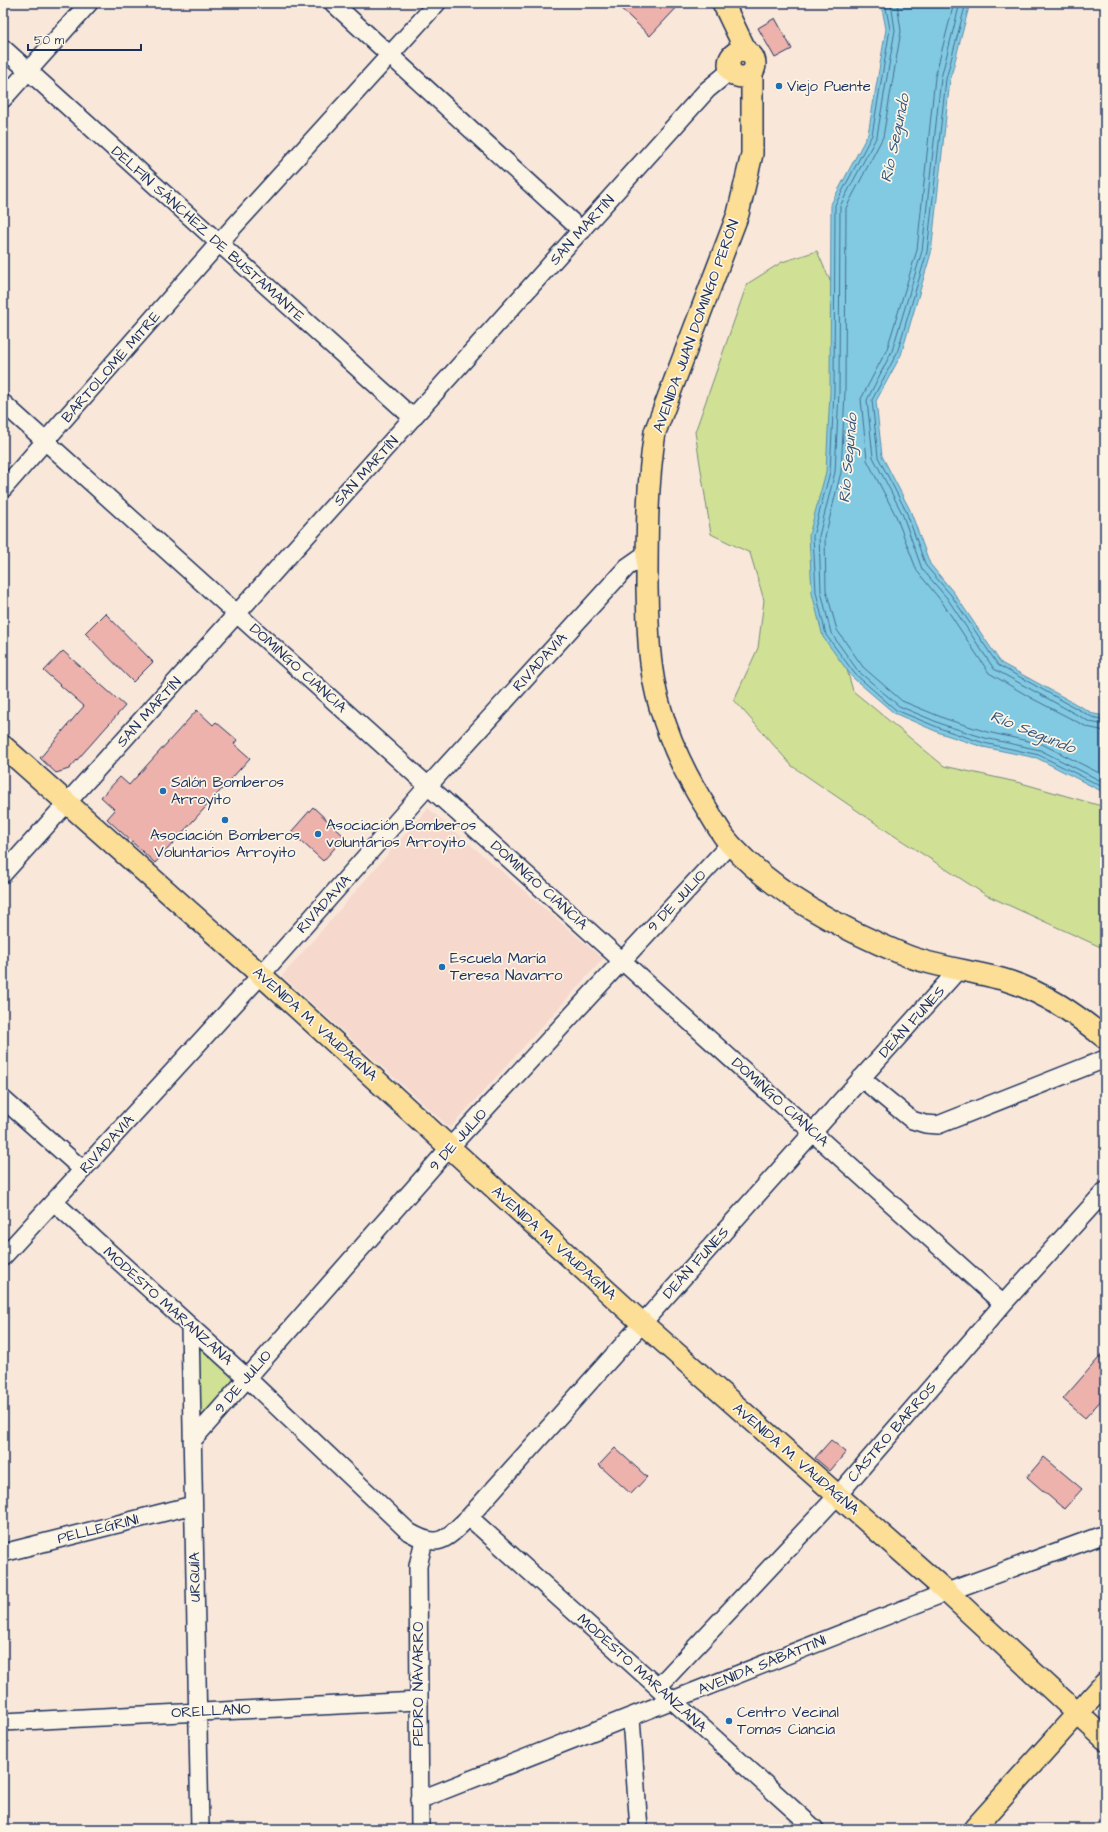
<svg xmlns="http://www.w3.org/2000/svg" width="1108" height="1832" font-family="'Architects Daughter',sans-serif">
	<rect width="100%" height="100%" fill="#f9e8da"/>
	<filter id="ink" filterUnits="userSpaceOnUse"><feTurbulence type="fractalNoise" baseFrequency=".025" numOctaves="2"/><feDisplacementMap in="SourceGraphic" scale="8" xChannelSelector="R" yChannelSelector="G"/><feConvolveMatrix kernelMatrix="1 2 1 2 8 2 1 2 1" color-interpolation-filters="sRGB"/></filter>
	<g filter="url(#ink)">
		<!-- built -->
		<path fill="#f6d8cc" d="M 428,808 L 603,959 L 450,1128 L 282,976 Z"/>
		<!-- green -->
		<path fill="#d0e195" stroke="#76887a" d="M 817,251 L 842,308 L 828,602 L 853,691 L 944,766 L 1021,783 L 1105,807 L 1105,949 L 986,895 L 890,833 L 792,766 L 734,700 L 758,648 L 764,600 L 750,553 L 711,534 L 695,432 L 747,284 L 782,262 Z
			M 200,1345 L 238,1382 L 196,1426 Z"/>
		<!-- water -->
		<path fill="#82cae2" stroke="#598cad" d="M 881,3 L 970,3 L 950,80 L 931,253 L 901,355 L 876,401 L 882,456 L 910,510 L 930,564 L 954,593 L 1001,663 L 1094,714 L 1105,716 L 1105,793 L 1037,758 L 983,747 L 940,733 L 894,713 L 852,677 L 823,637 L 812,593 L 809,535 L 826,472 L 830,392 L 831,204 L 868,134 L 886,29 Z"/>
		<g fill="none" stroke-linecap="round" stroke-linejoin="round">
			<!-- shore -->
			<path stroke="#446d93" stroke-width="1" d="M 885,3 L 890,29 L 872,135 L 835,205 L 834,392 L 830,472 L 813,536 L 816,592 L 826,635 L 855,674 L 896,710 L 942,729 L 984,743 L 1039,755 L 1105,788
				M 891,3 L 895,30 L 877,136 L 840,206 L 839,392 L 835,472 L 819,536 L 821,591 L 831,633 L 858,671 L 899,706 L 944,725 L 985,738 L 1040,750 L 1105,783
				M 897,3 L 901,31 L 883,137 L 846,208 L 845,392 L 841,472 L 825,537 L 826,590 L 837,630 L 863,667 L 902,701 L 946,719 L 987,732 L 1042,744 L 1105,776
				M 954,3 L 935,77 L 917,250 L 887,349 L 861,399 L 867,460 L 896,516 L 917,571 L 942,602 L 989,673 L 1033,699 L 1087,727 L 1105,731
				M 960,3 L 941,78 L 922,251 L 892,351 L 867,400 L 873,457 L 902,513 L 922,569 L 947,598 L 994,669 L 1090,722 L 1105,725
				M 966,3 L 946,79 L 927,252 L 897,353 L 872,400 L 878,457 L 906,511 L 926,566 L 951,595 L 998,665 L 1092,717 L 1105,720"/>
		</g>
		<!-- building -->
		<path fill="#eeb2ac" stroke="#1b2f5e" d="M 615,3 L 681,3 L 650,36 Z
			M 775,18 L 792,49 L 775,58 L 758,28 Z
			M 105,613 L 153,662 L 133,682 L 85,633 Z
			M 63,651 L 125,706 L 69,769 L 56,773 L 40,758 L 84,706 L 44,671 Z
			M 197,710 L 213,725 L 216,722 L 237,740 L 234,744 L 250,758 L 155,863 L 107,819 L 115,810 L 101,797 L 120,777 L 129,785 Z
			M 313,807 L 345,837 L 323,861 L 291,832 Z
			M 1105,1351 L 1105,1396 L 1085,1418 L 1063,1399 Z
			M 831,1440 L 846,1452 L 830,1471 L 815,1458 Z
			M 615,1448 L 647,1477 L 631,1494 L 599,1465 Z
			M 1044,1457 L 1082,1489 L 1064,1509 L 1027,1477 Z"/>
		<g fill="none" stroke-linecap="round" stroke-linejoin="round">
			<!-- minor casing -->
			<g stroke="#1b2f5e" stroke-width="20">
				<path id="minor" d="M 333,3 L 582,231
					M 3,48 L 413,418
					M 3,99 L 89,3
					M 3,403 L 1003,1304
					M 3,489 L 218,244 L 437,3
					M 3,874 L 707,90 L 730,71
					M 861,1078 L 912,1120 L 925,1124 L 938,1125 L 1105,1059
					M 3,1099 L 83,1170
					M 54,1202 L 247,1378 L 409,1532 C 440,1550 446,1539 469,1517 L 959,969
					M 3,1257 L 261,975 L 428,786 L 627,567 L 647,553
					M 190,1326 L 200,1829
					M 192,1441 L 450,1147 L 730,844
					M 469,1517 L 815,1829
					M 3,1553 L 193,1505
					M 658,1687 L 838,1495 L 1003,1304 L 1105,1191
					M 631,1718 L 639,1829
					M 3,1722 L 418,1701
					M 419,1800 L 947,1592 L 1105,1534
					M 420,1829 L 418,1566 L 424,1540"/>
			</g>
			<!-- major casing -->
			<g stroke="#1b2f5e" stroke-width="24">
				<path id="major" d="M 723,3 L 746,51
					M729 64a13 13 0 1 1 26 0a13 13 0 1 1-26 0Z
					M 752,73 L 752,154 L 738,214 L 655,432 C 647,483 647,535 647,587 C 648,627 648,668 660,707 C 670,742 687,778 707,809 C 714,820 721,835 731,845 C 777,895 842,929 905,955 C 934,967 974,971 1005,980 C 1044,992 1074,1013 1105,1038
					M 3,746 L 261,975 L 642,1323 L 947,1592 L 1105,1739
					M 974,1829 L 1105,1683"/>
			</g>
			<!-- minor -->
			<use href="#minor" stroke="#fcf5e5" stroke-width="17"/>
			<!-- major -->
			<use href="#major" stroke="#fcde96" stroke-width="21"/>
		</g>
	</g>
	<!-- markers -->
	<g fill="#1f6fb2" stroke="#fcf5e5" stroke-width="1.5">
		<circle cx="779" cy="86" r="4"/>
		<circle cx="163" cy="791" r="4"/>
		<circle cx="225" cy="820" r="4"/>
		<circle cx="318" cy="834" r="4"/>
		<circle cx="442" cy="967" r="4"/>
		<circle cx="729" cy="1721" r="4"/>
	</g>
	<g text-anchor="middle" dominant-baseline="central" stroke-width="3.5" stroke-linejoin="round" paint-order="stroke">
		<!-- poi labels -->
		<g font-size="15" fill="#1b2f5e" stroke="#fcf5e5" text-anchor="start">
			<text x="787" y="86">Viejo Puente</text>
			<text x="171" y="782">Salón Bomberos<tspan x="171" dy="17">Arroyito</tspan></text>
			<text x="326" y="825">Asociación Bomberos<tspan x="326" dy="17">voluntarios Arroyito</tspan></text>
			<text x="225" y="835" text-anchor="middle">Asociación Bomberos<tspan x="225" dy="17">Voluntarios Arroyito</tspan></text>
			<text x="450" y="958">Escuela María<tspan x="450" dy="17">Teresa Navarro</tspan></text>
			<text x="737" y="1712">Centro Vecinal<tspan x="737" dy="17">Tomas Ciancia</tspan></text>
		</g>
		<!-- street labels -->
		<g font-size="15" fill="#1b2f5e" stroke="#fcf5e5">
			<text transform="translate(582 230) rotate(-48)">SAN MARTÍN</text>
			<text transform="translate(208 234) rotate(42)">DELFÍN SÁNCHEZ DE BUSTAMANTE</text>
			<text transform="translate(696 326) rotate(-70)">AVENIDA JUAN DOMINGO PERÓN</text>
			<text transform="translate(111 367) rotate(-49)">BARTOLOMÉ MITRE</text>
			<text transform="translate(366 471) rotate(-48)">SAN MARTÍN</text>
			<text transform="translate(540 662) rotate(-48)">RIVADAVIA</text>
			<text transform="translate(298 668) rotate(42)">DOMINGO CIANCIA</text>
			<text transform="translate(149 712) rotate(-48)">SAN MARTÍN</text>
			<text transform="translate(539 885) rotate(42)">DOMINGO CIANCIA</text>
			<text transform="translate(677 901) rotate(-47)">9 DE JULIO</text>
			<text transform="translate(324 904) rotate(-48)">RIVADAVIA</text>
			<text transform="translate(912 1022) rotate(-48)">DEÁN FUNES</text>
			<text transform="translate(315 1024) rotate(42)">AVENIDA M. VAUDAGNA</text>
			<text transform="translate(780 1102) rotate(42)">DOMINGO CIANCIA</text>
			<text transform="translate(458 1140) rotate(-48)">9 DE JULIO</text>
			<text transform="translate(107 1144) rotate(-48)">RIVADAVIA</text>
			<text transform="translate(554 1243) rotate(42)">AVENIDA M. VAUDAGNA</text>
			<text transform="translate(696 1263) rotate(-48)">DEÁN FUNES</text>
			<text transform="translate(168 1306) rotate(42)">MODESTO MARANZANA</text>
			<text transform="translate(243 1382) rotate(-49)">9 DE JULIO</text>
			<text transform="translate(892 1432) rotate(-49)">CASTRO BARROS</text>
			<text transform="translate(796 1459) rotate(41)">AVENIDA M. VAUDAGNA</text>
			<text transform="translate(98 1529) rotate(-14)">PELLEGRINI</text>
			<text transform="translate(195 1577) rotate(-91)">URQUÍA</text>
			<text transform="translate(762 1665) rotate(-22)">AVENIDA SABATTINI</text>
			<text transform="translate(642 1673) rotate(42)">MODESTO MARANZANA</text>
			<text transform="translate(418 1684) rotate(-90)">PEDRO NAVARRO</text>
			<text transform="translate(211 1711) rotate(-3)">ORELLANO</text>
		</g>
		<!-- water labels -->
		<g font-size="16" font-style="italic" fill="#35567f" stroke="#fcf5e5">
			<text transform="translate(895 138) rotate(-78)">Río Segundo</text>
			<text transform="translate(848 458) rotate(-85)">Río Segundo</text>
			<text transform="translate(1033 732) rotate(22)">Río Segundo</text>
		</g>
	</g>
	<!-- margin -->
	<rect width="1108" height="1832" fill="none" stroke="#fcf5e5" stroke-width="16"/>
	<rect x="8" y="8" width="1092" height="1816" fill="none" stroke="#1b2f5e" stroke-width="1.5" filter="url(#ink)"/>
	<!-- scale -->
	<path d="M28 44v6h113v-6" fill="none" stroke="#1b2f5e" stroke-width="2"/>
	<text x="34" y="44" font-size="12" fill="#1b2f5e" stroke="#fcf5e5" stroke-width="3" paint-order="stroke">50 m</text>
</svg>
